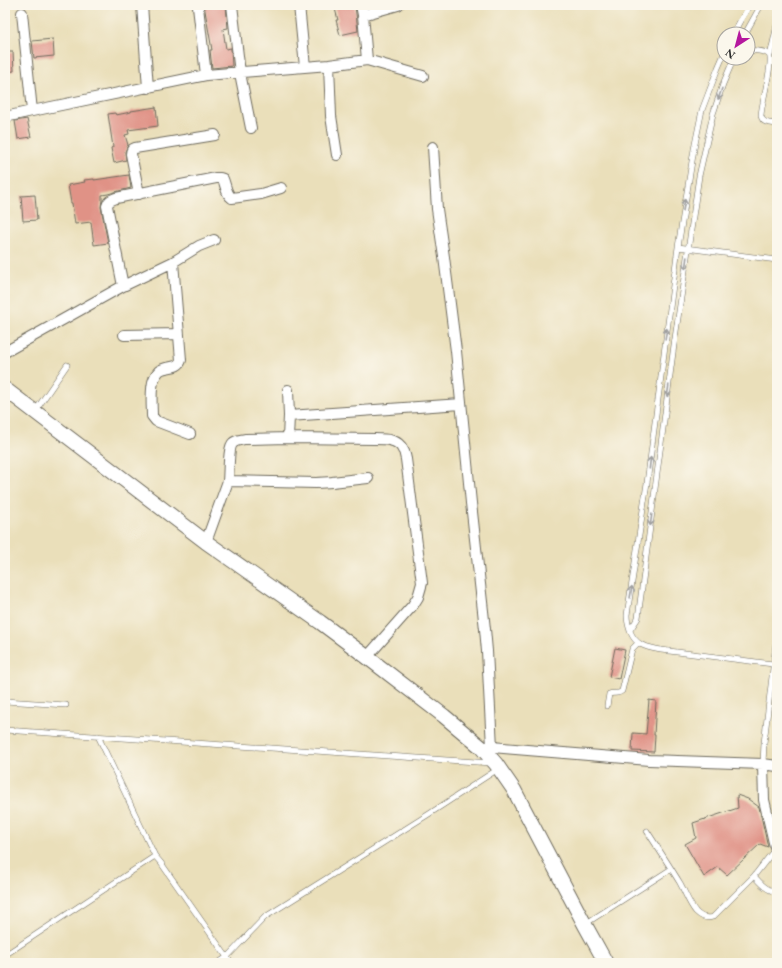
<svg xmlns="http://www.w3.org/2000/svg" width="782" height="968" font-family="'EB Garamond',serif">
	<rect width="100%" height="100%" fill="#fbf7ec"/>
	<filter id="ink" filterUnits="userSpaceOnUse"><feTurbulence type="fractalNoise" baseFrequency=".025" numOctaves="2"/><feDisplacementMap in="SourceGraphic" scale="8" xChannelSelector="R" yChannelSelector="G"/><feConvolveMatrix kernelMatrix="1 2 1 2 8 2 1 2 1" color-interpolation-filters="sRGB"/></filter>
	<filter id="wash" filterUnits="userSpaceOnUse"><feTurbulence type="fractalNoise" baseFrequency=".012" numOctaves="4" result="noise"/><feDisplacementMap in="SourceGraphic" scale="16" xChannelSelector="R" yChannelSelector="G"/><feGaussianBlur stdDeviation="0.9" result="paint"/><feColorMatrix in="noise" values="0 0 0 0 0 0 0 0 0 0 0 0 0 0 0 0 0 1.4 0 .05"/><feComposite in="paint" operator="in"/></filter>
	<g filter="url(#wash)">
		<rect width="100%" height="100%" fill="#eadfba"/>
		<g id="blocks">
			<!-- building -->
			<path fill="#e09286" d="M 204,5 L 226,5 L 228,28 L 223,29 L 226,49 L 231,48 L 232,66 L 212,68 L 210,50 L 212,50 Z
				M 334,5 L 355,5 L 358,31 L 340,35 L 336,20 L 338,20 Z
				M 53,39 L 54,56 L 34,58 L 32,41 Z
				M 5,52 L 13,52 L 14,71 L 5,72 Z
				M 156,107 L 158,126 L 128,130 L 129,134 L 125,135 L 128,145 L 125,152 L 126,160 L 114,163 L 111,148 L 113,147 L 108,114 L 115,113 L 116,115 L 131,112 L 131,111 Z
				M 27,119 L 31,137 L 18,139 L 15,121 Z
				M 129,175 L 131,188 L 115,192 L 108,194 L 102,195 L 102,200 L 101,207 L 108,243 L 94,245 L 91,222 L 75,224 L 72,203 L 71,203 L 68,185 L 85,182 L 84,180 L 94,179 L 94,180 Z
				M 35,195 L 37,220 L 23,221 L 21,196 Z
				M 615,648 L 625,650 L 619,679 L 609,677 Z
				M 649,700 L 656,701 L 654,735 L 655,735 L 654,752 L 632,751 L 633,733 L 646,734 Z
				M 737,795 L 748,799 L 759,807 L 768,847 L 760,844 L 727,875 L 718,867 L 704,877 L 685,844 L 696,838 L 693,823 L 738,808 Z"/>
		</g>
	</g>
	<g filter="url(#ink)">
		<use href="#blocks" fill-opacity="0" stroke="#6e6a5d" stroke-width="1"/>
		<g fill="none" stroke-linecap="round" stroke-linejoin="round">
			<!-- lane casing -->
			<g stroke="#6e6a5d" stroke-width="6">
				<path id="lane" d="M 733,34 L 740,21 L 750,5
					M 745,34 L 761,5
					M 748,50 C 754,51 765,50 769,55 C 774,61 761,105 761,116 C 763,124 770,123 777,124
					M 724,54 L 718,68 L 702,110 L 694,149 L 678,247 L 647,483 L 627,615 C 627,621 628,625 630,631 C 636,646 646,647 661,650 L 773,664
					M 770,56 L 777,25
					M 678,247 L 777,260
					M 36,410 L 67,365
					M 630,630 L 638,618 L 674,345 L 699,176 L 713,114 L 723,84 L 734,58
					M 5,701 L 66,705
					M 607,706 L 609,694 C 613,692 618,695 622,691 L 632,649 L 638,643
					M 5,730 L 491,763
					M 98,736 L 155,856
					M 763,764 L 764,743 L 777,635
					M 647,831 C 658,848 669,865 680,883 C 685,892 689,904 696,912 C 701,917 707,919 713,917 L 754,876 L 775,849
					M 754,876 C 760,883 767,891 777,892
					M 585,924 L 671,869
					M 5,955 L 155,856 L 161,863 L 231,963
					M 218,963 L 227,957 L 265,917 L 429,814 L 498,769"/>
			</g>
			<!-- street casing -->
			<g stroke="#6e6a5d" stroke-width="12">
				<path id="street" d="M 142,5 L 148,88
					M 232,5 L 240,73 L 251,128
					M 299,5 L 305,67
					M 361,5 L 363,15 L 367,60
					M 198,7 L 206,75
					M 22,13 L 32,111
					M 363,15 L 398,5
					M 329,65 L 331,116 L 337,155
					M 5,117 L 32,111 L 206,75 L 329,65 L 367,60 L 423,76
					M 433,147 L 437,209 L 444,257 L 456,351 L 471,503 L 485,629 L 487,651 L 492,747
					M 139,194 L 131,154 C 131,150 132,149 135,148 L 215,135
					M 173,262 L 181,360 C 178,370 166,365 159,371 C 157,373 155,376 154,379 C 150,388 152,406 152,416 L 156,421 L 190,434
					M 123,286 L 107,206 C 108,201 111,200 116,198 L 216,178 L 220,178 L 223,179 C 226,186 226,194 232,198 L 261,194 L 281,188
					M 124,335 L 179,334
					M 5,352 L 123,286 L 173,262 L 199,246 L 214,240
					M 288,390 L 289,416 L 288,438
					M 289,416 L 461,404
					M 228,481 L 316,483 L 332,482 L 368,478
					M 206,542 L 228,481 C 229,473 228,447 233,443 C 236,440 241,440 245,439 L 288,438 L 375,439 C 384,439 399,439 403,450 C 405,452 405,456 406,459 L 422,583 L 418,597 L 413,605 L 367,657
					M 485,747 L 492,747 L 649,760 L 763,764 L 777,766
					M 763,764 L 764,800 L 777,855"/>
			</g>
			<!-- secondary casing -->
			<g stroke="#6e6a5d" stroke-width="16">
				<path id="secondary" d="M 5,389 L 206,542 L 320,622 L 367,657 L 444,716 L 481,747 L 496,764 L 514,790 L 585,925 L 606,963"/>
			</g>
			<!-- lane -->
			<use href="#lane" stroke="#fff" stroke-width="5"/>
			<!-- street -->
			<use href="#street" stroke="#fff" stroke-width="10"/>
			<!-- secondary -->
			<use href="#secondary" stroke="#fff" stroke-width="14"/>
		</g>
		<!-- one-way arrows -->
		<defs><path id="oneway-shaft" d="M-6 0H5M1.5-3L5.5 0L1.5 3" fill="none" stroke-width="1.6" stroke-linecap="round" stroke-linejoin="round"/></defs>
		<g stroke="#a0a0a0">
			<use href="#oneway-shaft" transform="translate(720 94) rotate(109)"/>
			<use href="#oneway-shaft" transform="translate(684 205) rotate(-81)"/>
			<use href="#oneway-shaft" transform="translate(686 263) rotate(98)"/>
			<use href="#oneway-shaft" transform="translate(666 334) rotate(-82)"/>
			<use href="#oneway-shaft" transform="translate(668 391) rotate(98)"/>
			<use href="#oneway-shaft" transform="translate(650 463) rotate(-83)"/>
			<use href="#oneway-shaft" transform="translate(651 520) rotate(98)"/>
			<use href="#oneway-shaft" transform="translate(631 592) rotate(-81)"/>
		</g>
	</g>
	<!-- margin -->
	<rect width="782" height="968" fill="none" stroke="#fbf7ec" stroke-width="20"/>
	<!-- north arrow -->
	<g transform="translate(736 46) rotate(216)"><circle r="19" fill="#fbf7ec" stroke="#a8a59f"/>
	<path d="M0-3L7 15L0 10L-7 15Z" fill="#b5179e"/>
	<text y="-6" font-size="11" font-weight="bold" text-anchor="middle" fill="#2b2b2b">N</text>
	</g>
</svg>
